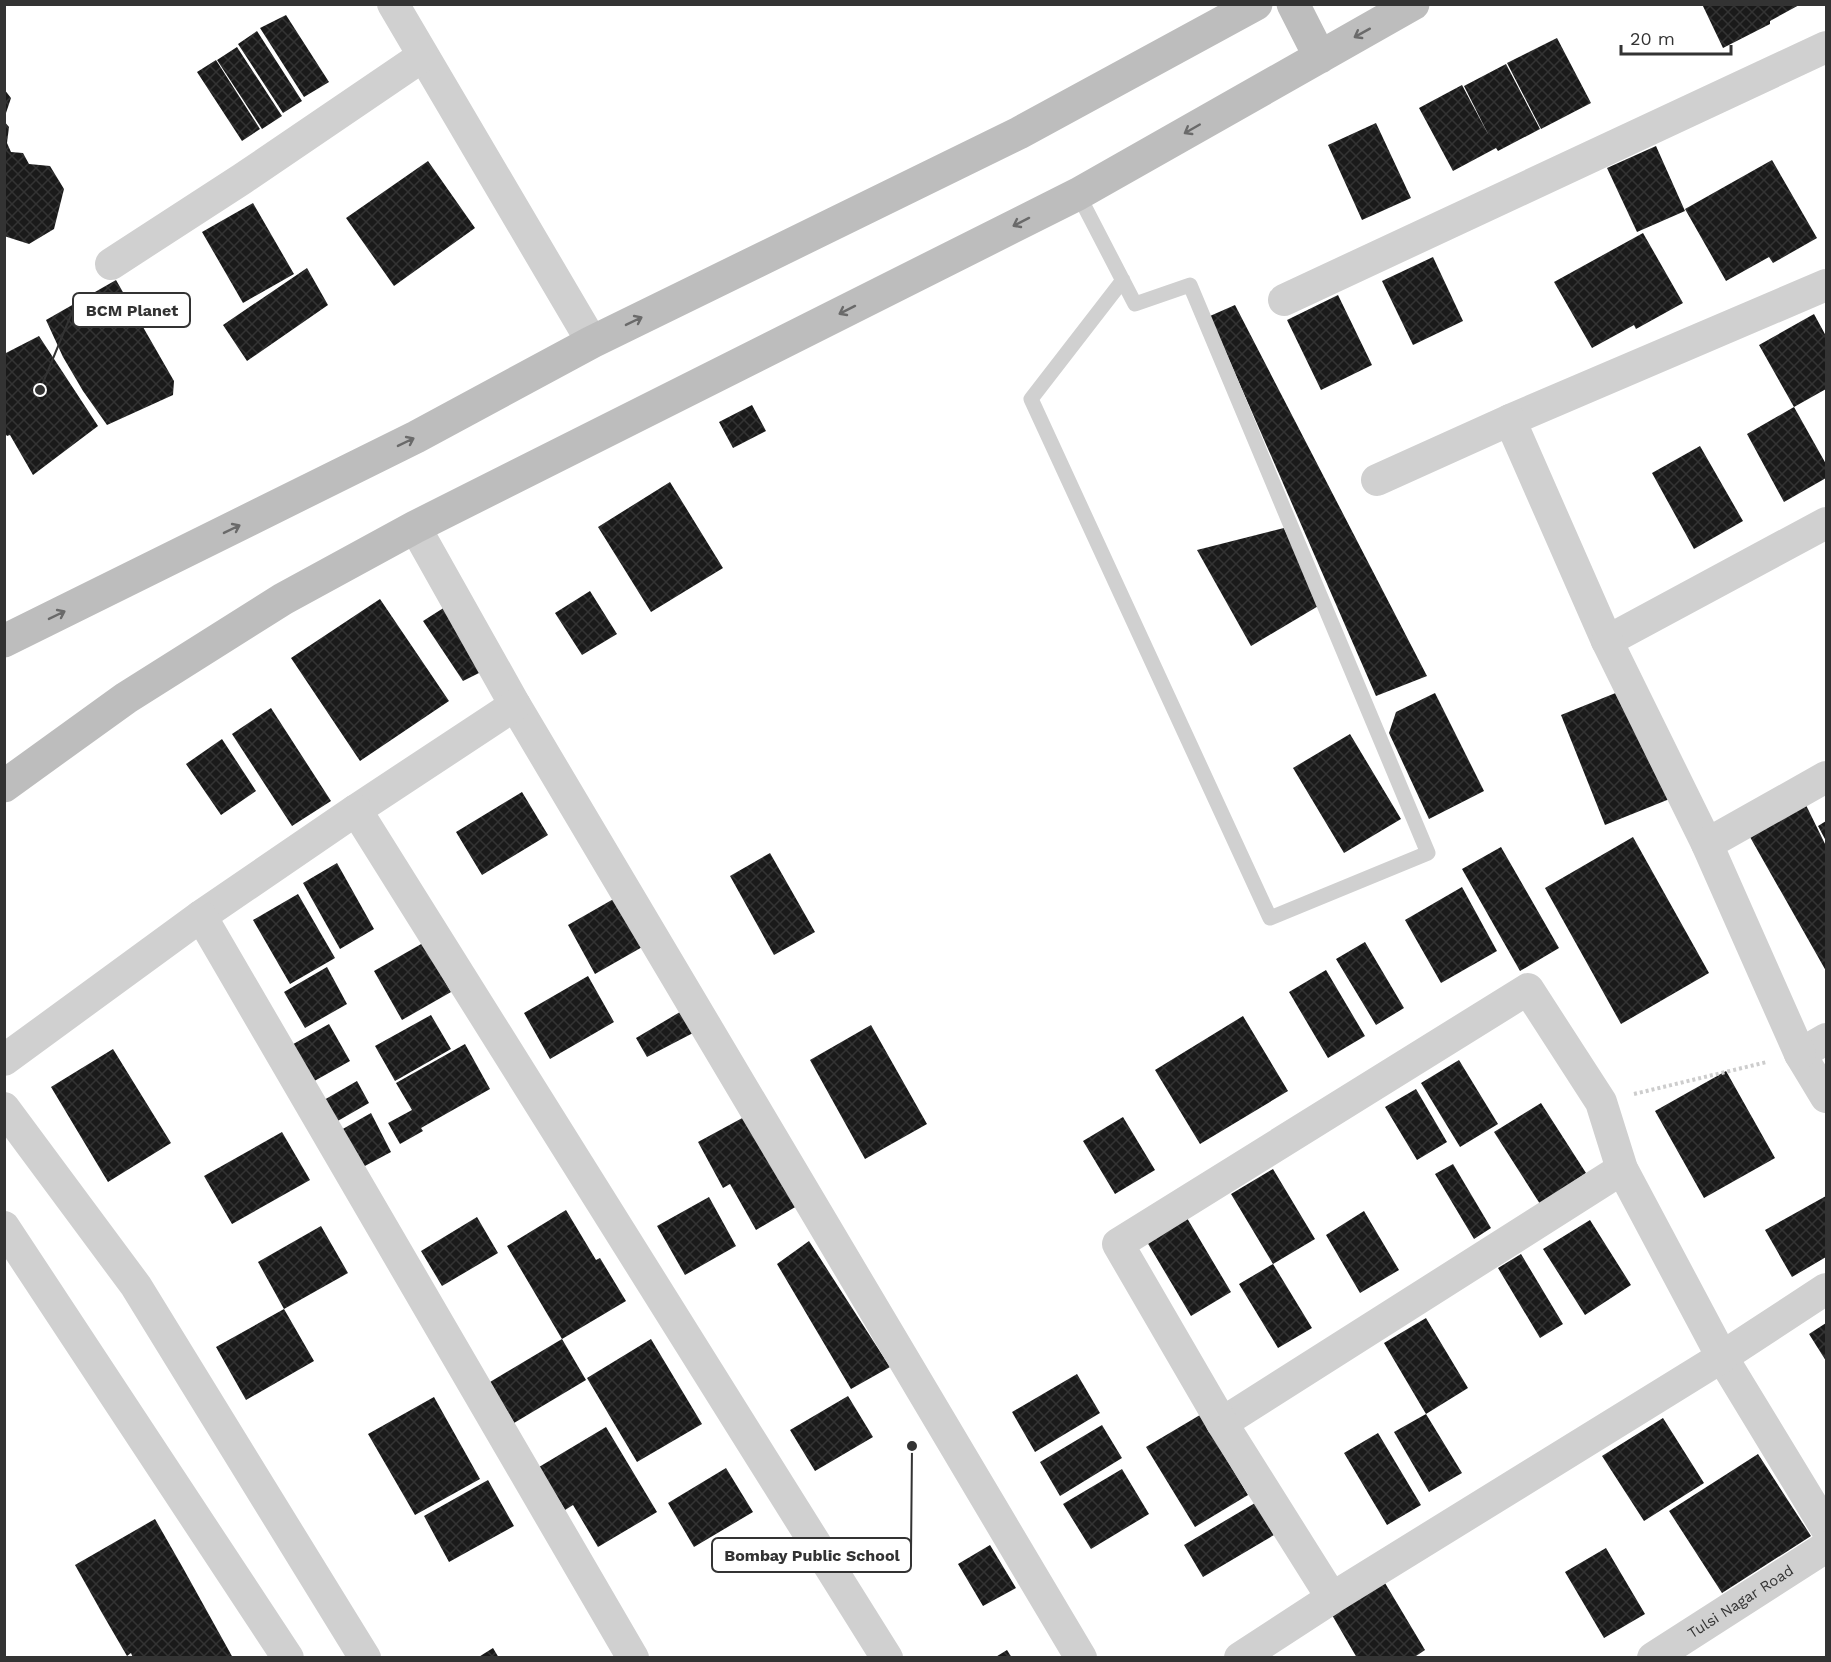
<svg xmlns="http://www.w3.org/2000/svg" width="1831" height="1662" font-family="'Work Sans',sans-serif">
	<defs>
		<pattern id="building-cross-hatch" width="8" height="8" patternUnits="userSpaceOnUse" patternTransform="scale(1.5)"><rect width="8" height="8" fill="#1a1a1a"/><path d="M0 0l8 8M0 8l8-8" fill="none" stroke="#333"/></pattern>
	</defs>
	<rect width="100%" height="100%" fill="#fff"/>
	<!-- building -->
	<path fill="url(#building-cross-hatch)" d="M 1702,4 L 1801,4 L 1770,21 L 1770,24 L 1723,48 Z
		M 286,15 L 329,82 L 304,97 L 260,28 Z
		M 257,31 L 302,101 L 283,113 L 238,44 Z
		M 1557,38 L 1591,103 L 1541,129 L 1507,63 Z
		M 237,47 L 282,116 L 262,129 L 217,60 Z
		M 216,60 L 260,129 L 242,141 L 197,72 Z
		M 1506,64 L 1540,129 L 1498,151 L 1496,148 L 1453,171 L 1419,108 L 1462,85 L 1489,136 L 1464,86 Z
		M 4,89 L 11,98 L 5,116 L 4,116 Z
		M 4,121 L 9,127 L 7,143 L 11,152 L 23,153 L 29,164 L 50,166 L 64,189 L 54,229 L 29,244 L 4,236 Z
		M 1376,123 L 1411,198 L 1362,220 L 1328,145 Z
		M 1656,146 L 1685,211 L 1637,232 L 1607,168 Z
		M 1772,160 L 1817,238 L 1773,263 L 1769,257 L 1726,281 L 1685,209 Z
		M 428,161 L 475,228 L 394,286 L 346,218 Z
		M 253,203 L 294,274 L 243,303 L 202,232 Z
		M 1643,233 L 1683,303 L 1636,329 L 1634,325 L 1592,348 L 1554,282 Z
		M 1433,257 L 1463,321 L 1413,345 L 1382,281 Z
		M 307,268 L 328,305 L 247,361 L 223,325 Z
		M 116,280 L 174,381 L 173,395 L 107,425 L 83,391 L 63,357 L 46,320 Z
		M 1338,295 L 1372,365 L 1321,390 L 1287,320 Z
		M 1235,305 L 1427,676 L 1376,696 L 1210,316 Z
		M 1814,314 L 1826,336 L 1826,389 L 1794,407 L 1826,464 L 1826,478 L 1784,502 L 1747,434 L 1794,407 L 1759,345 Z
		M 39,336 L 98,426 L 33,475 L 10,435 L 7,436 L 4,432 L 4,354 Z
		M 752,405 L 766,431 L 733,448 L 719,422 Z
		M 1700,446 L 1743,521 L 1694,549 L 1652,473 Z
		M 670,482 L 723,568 L 651,612 L 598,527 Z
		M 1284,528 L 1320,605 L 1251,646 L 1197,550 Z
		M 590,591 L 617,634 L 582,655 L 555,613 Z
		M 380,599 L 449,701 L 360,761 L 291,658 Z
		M 445,607 L 485,670 L 463,681 L 423,621 Z
		M 1628,688 L 1672,798 L 1605,825 L 1561,715 Z
		M 1435,693 L 1484,791 L 1429,819 L 1389,733 L 1396,712 Z
		M 271,708 L 331,801 L 292,826 L 232,734 Z
		M 1350,734 L 1401,819 L 1344,853 L 1293,768 Z
		M 222,739 L 256,791 L 221,815 L 186,764 Z
		M 522,792 L 548,835 L 482,875 L 456,832 Z
		M 1806,805 L 1826,846 L 1826,971 L 1750,837 Z
		M 1826,821 L 1826,841 L 1818,826 Z
		M 1633,837 L 1709,973 L 1621,1024 L 1545,888 Z
		M 1501,847 L 1559,948 L 1520,971 L 1462,869 Z
		M 770,853 L 815,932 L 774,955 L 730,876 Z
		M 337,863 L 374,929 L 340,949 L 303,883 Z
		M 1462,887 L 1497,951 L 1441,983 L 1405,920 Z
		M 624,893 L 651,942 L 595,974 L 568,925 Z
		M 298,894 L 335,958 L 290,984 L 253,920 Z
		M 1365,942 L 1404,1008 L 1376,1025 L 1336,959 Z
		M 423,943 L 451,992 L 402,1020 L 374,971 Z
		M 327,967 L 347,1004 L 305,1028 L 284,992 Z
		M 1326,970 L 1365,1036 L 1328,1058 L 1289,992 Z
		M 588,976 L 614,1022 L 550,1059 L 524,1013 Z
		M 680,1012 L 693,1033 L 647,1057 L 636,1038 Z
		M 431,1015 L 451,1049 L 395,1081 L 375,1046 Z
		M 1243,1016 L 1288,1091 L 1200,1144 L 1155,1070 Z
		M 329,1024 L 350,1061 L 309,1084 L 288,1047 Z
		M 871,1025 L 927,1124 L 865,1159 L 810,1060 Z
		M 465,1044 L 490,1089 L 421,1128 L 423,1131 L 400,1144 L 388,1123 L 412,1110 L 396,1083 Z
		M 113,1049 L 171,1143 L 108,1182 L 51,1087 Z
		M 1459,1060 L 1498,1124 L 1460,1147 L 1421,1083 Z
		M 1726,1071 L 1775,1158 L 1704,1198 L 1655,1111 Z
		M 357,1081 L 369,1103 L 329,1126 L 317,1104 Z
		M 1416,1089 L 1447,1142 L 1417,1160 L 1385,1107 Z
		M 1541,1103 L 1586,1173 L 1540,1204 L 1494,1132 Z
		M 371,1113 L 391,1152 L 363,1167 L 341,1130 Z
		M 746,1116 L 797,1206 L 756,1230 L 730,1184 L 723,1188 L 698,1142 Z
		M 1123,1117 L 1155,1170 L 1115,1194 L 1083,1141 Z
		M 282,1132 L 310,1180 L 232,1224 L 204,1176 Z
		M 1453,1164 L 1491,1228 L 1474,1239 L 1435,1174 Z
		M 1273,1169 L 1315,1239 L 1273,1264 L 1312,1328 L 1278,1348 L 1239,1284 L 1273,1264 L 1231,1194 Z
		M 1826,1196 L 1826,1257 L 1792,1277 L 1765,1230 Z
		M 709,1197 L 736,1246 L 685,1275 L 657,1226 Z
		M 566,1210 L 596,1260 L 600,1258 L 626,1301 L 562,1339 L 507,1246 Z
		M 1364,1211 L 1399,1270 L 1360,1293 L 1326,1235 Z
		M 477,1217 L 498,1253 L 442,1286 L 421,1251 Z
		M 1187,1218 L 1231,1292 L 1191,1316 L 1147,1242 Z
		M 1590,1220 L 1631,1285 L 1585,1315 L 1543,1249 Z
		M 321,1226 L 348,1273 L 284,1309 L 258,1262 Z
		M 809,1241 L 890,1367 L 851,1389 L 777,1264 Z
		M 1521,1254 L 1563,1324 L 1540,1338 L 1498,1268 Z
		M 284,1309 L 314,1361 L 246,1400 L 216,1347 Z
		M 1426,1318 L 1468,1388 L 1426,1414 L 1384,1343 Z
		M 1826,1323 L 1826,1361 L 1809,1334 Z
		M 562,1339 L 586,1380 L 514,1423 L 490,1382 Z
		M 651,1339 L 702,1424 L 637,1462 L 587,1378 Z
		M 1077,1374 L 1100,1413 L 1035,1452 L 1012,1412 Z
		M 848,1396 L 873,1437 L 815,1471 L 790,1430 Z
		M 434,1397 L 480,1479 L 415,1515 L 368,1434 Z
		M 1426,1414 L 1462,1473 L 1429,1492 L 1394,1432 Z
		M 1200,1415 L 1248,1495 L 1195,1527 L 1146,1447 Z
		M 1663,1418 L 1704,1483 L 1644,1521 L 1602,1456 Z
		M 1102,1425 L 1122,1458 L 1060,1496 L 1040,1462 Z
		M 606,1427 L 657,1512 L 598,1547 L 573,1505 L 565,1510 L 539,1467 Z
		M 1378,1433 L 1421,1505 L 1387,1525 L 1344,1453 Z
		M 1758,1454 L 1811,1536 L 1722,1593 L 1669,1511 Z
		M 726,1468 L 753,1512 L 694,1547 L 668,1503 Z
		M 1122,1469 L 1149,1514 L 1091,1549 L 1063,1504 Z
		M 488,1480 L 514,1526 L 449,1562 L 424,1516 Z
		M 1255,1503 L 1274,1535 L 1203,1577 L 1184,1545 Z
		M 155,1519 L 183,1568 L 233,1658 L 133,1658 L 131,1653 L 127,1656 L 102,1613 L 75,1565 Z
		M 990,1545 L 1016,1588 L 983,1606 L 958,1564 Z
		M 1606,1548 L 1645,1614 L 1604,1638 L 1565,1572 Z
		M 1385,1583 L 1425,1650 L 1413,1658 L 1357,1658 L 1332,1615 Z
		M 493,1648 L 499,1658 L 477,1658 Z
		M 1007,1650 L 1012,1658 L 994,1658 Z"/>
	<g fill="none" stroke-linecap="round" stroke-linejoin="round">
		<!-- path -->
		<path stroke="#cdcdcd" stroke-width="4" stroke-dasharray="3 3" stroke-linecap="butt" d="M 1634,1094 L 1767,1062"/>
		<!-- lane -->
		<path stroke="#d0d0d0" stroke-width="15" d="M 1078,194 L 1135,304 L 1190,285 L 1428,853 L 1270,918 L 1031,399 L 1123,280"/>
		<!-- street -->
		<g stroke="#d0d0d0" stroke-width="32">
			<path d="M 393,4 L 592,342"/>
			<path d="M 111,264 L 242,179 L 423,56"/>
			<path d="M 1284,300 L 1826,47"/>
			<path d="M 1510,420 L 1826,285"/>
			<path d="M 1377,480 L 1510,420 L 1607,641 L 1826,523"/>
			<path d="M 415,527 L 515,705 L 1081,1658"/>
			<path d="M 1607,641 L 1707,844"/>
			<path d="M 356,810 L 515,705"/>
			<path d="M 201,916 L 356,810 L 887,1658"/>
			<path d="M 1826,1039 L 1800,1054 L 1826,1097"/>
			<path d="M 1800,1054 L 1707,844 L 1826,777"/>
			<path d="M 4,1060 L 201,916 L 633,1658"/>
			<path d="M 4,1108 L 136,1286 L 365,1658"/>
			<path d="M 4,1227 L 288,1658"/>
			<path d="M 1826,1289 L 1722,1357 L 1826,1528"/>
			<path d="M 1222,1423 L 1622,1169"/>
			<path d="M 1240,1658 L 1332,1598 L 1722,1357 L 1622,1169 L 1601,1102 L 1528,989 L 1118,1244 L 1222,1423 L 1332,1598"/>
			<path id="s1" d="M 1653,1658 L 1826,1547"/>
		</g>
		<!-- secondary -->
		<path stroke="#bdbdbd" stroke-width="33" d="M 1293,4 L 1320,57
			M 4,641 L 416,437 L 592,342 L 1019,133 L 1256,4
			M 4,786 L 126,698 L 283,599 L 415,527 L 1078,194 L 1413,4"/>
	</g>
	<!-- one-way arrows -->
	<defs><path id="oneway-shaft" d="M-6 0H5M1.5-3L5.5 0L1.5 3" fill="none" stroke-width="1.6" stroke-linecap="round" stroke-linejoin="round" transform="scale(1.5)"/></defs>
	<g stroke="#6a6a6a">
		<use href="#oneway-shaft" transform="translate(1362 33) rotate(151)"/>
		<use href="#oneway-shaft" transform="translate(1192 129) rotate(150)"/>
		<use href="#oneway-shaft" transform="translate(1021 222) rotate(153)"/>
		<use href="#oneway-shaft" transform="translate(847 310) rotate(153)"/>
		<use href="#oneway-shaft" transform="translate(634 321) rotate(-26)"/>
		<use href="#oneway-shaft" transform="translate(406 442) rotate(-26)"/>
		<use href="#oneway-shaft" transform="translate(232 529) rotate(-26)"/>
		<use href="#oneway-shaft" transform="translate(57 615) rotate(-26)"/>
	</g>
	<g text-anchor="middle" dominant-baseline="central" stroke-width="6" stroke-linejoin="round" paint-order="stroke">
		<!-- street labels -->
		<g font-size="15" fill="#333" stroke="#fff">
			<text stroke="none"><textPath href="#s1" startOffset="104">Tulsi Nagar Road</textPath></text>
		</g>
	</g>
	<!-- callouts -->
	<path fill="none" stroke="#333" stroke-width="2" d="M40 390L73 310M912 1446L911 1555"/>
	<g fill="#333" stroke="#fff" stroke-width="2">
		<circle cx="40" cy="390" r="6"/>
		<circle cx="912" cy="1446" r="6"/>
	</g>
	<g fill="#fff" stroke="#333" stroke-width="2">
		<rect x="73" y="293" width="117" height="34" rx="6"/>
		<rect x="712" y="1538" width="199" height="34" rx="6"/>
	</g>
	<g font-size="16" text-anchor="middle" font-weight="bold" fill="#333">
		<text x="132" y="316">BCM Planet</text>
		<text x="812" y="1561">Bombay Public School</text>
	</g>
	<!-- border -->
	<rect width="1831" height="1662" fill="none" stroke="#333333" stroke-width="12"/>
	<!-- scale -->
	<path d="M1621 45v9h110v-9" fill="none" stroke="#333333" stroke-width="3"/>
	<text x="1630" y="45" font-size="18" fill="#333333" stroke="#ffffff" stroke-width="4.5" paint-order="stroke">20 m</text>
</svg>
